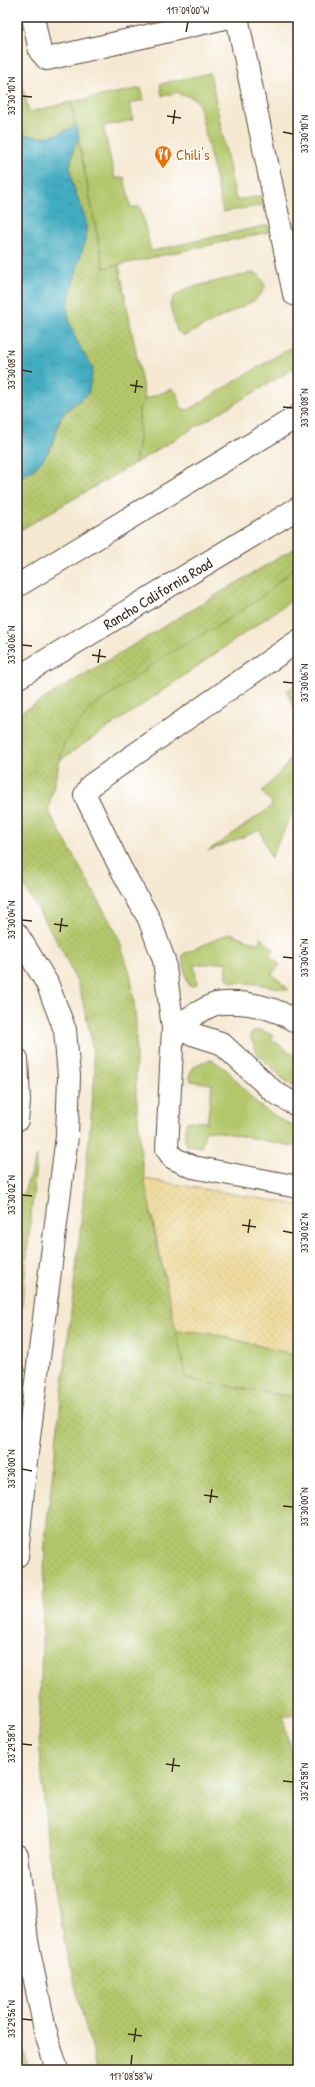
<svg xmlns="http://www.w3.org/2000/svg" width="315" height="2087" font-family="'Patrick Hand',sans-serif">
	<defs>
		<pattern id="grass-dots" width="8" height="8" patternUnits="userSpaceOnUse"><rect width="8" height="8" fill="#b2c66a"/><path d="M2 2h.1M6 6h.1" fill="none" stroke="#9aaa5b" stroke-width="1.8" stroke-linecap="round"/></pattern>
		<pattern id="sand-dots" width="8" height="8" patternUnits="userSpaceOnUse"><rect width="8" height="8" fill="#eeda9e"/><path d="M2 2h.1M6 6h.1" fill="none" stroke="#cdbb88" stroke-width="1.8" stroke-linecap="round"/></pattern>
		<pattern id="water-ripples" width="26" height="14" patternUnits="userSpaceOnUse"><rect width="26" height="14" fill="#42acc1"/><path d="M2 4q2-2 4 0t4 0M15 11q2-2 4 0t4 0" fill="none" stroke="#388c9c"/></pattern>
	</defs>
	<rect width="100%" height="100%" fill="#fff"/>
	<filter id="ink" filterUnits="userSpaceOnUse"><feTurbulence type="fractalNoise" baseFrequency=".025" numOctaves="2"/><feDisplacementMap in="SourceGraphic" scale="8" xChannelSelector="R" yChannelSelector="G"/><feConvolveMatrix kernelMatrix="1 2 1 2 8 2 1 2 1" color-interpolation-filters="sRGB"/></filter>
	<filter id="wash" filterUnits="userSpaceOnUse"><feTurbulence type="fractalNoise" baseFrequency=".012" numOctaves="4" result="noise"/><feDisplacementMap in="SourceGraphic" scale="16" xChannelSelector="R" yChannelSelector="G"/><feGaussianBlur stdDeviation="0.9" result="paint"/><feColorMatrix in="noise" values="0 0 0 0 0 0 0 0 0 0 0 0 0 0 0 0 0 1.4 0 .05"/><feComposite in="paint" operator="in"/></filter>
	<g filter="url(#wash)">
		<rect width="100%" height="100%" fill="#f5e8d1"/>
		<!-- grass -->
		<path fill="url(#grass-dots)" stroke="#767844" d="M 17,74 L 19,74 L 29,112 L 71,102 L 76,125 C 58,137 38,141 17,132 Z
			M 78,139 L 104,268 L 119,265 L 145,399 L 139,408 L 140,433 L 135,463 L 17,532 L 17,479 L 34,470 L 51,448 L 61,418 L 69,409 L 88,394 L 93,369 L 76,340 L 69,322 L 67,305 L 86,236 L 86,221 L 73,185 L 70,167 L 74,147 Z
			M 298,546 L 298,565 L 260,599 L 219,625 L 64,743 L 48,810 L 118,936 L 131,977 L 136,1020 L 136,1092 L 141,1156 L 154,1232 L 187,1379 L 298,1398 L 298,1714 L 283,1717 L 298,1785 L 298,2070 L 97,2070 L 67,1954 L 48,1851 L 39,1740 L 45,1540 L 80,1233 L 95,1074 L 90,1032 L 79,987 L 62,950 L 17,874 L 17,715 Z
			M 37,1156 L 17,1355 L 17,1203 L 23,1194 Z
			M 17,2024 L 29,2070 L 17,2070 Z"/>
		<!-- sand -->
		<path fill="url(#sand-dots)" stroke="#94825e" d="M 144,1179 L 298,1205 L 298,1356 L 210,1333 L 176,1331 Z"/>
		<!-- garden -->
		<path fill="#b2c66a" stroke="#767844" d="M 210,73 L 236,200 L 262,196 L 264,205 L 223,212 L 199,105 L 197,101 L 189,96 L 180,95 L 179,92 L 162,96 L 160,84 Z
			M 141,88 L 144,100 L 130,103 L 133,120 L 103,126 L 115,179 L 124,177 L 131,208 L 140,206 L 151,251 L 268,225 L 269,232 L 104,268 L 71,102 Z
			M 252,273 L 259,275 L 265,285 L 263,292 L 255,300 L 184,336 L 177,331 L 170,305 L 174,296 L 188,288 Z
			M 298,343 L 298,366 L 135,463 L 140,433 L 139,408 L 145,399 L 172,389 L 177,393 L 181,408 L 188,410 Z
			M 298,565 L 298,596 L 136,709 L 60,760 L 64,743 L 91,708 L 168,654 L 219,625 L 259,599 Z
			M 298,682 L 298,719 L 287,691 Z
			M 298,738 L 298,801 L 271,858 L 260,830 L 208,851 L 271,807 L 272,803 L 263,794 L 263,790 C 278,775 295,760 298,738 Z
			M 230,933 L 258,944 L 261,938 L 274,949 L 269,955 L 280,965 L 272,974 L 289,990 L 257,984 L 231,982 L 227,978 L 226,962 L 194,965 L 197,984 L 192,986 L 188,985 L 182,958 L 183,954 Z
			M 259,1030 L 273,1035 L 271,1039 L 298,1058 L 298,1088 L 283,1079 L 258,1054 L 250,1037 L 252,1032 Z
			M 212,1060 L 227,1070 L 258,1105 L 285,1122 L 298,1126 L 298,1147 L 209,1130 L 205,1132 L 201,1147 L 187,1145 C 183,1139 184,1127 188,1121 L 207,1122 L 212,1084 L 191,1081 L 189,1077 C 192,1065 200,1062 212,1060 Z
			M 176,1331 L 210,1333 L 298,1356 L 298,1398 L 187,1379 Z"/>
		<!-- water -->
		<path fill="url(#water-ripples)" stroke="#3e6b70" d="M 76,125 L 79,137 L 74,147 L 70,167 L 73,185 L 86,221 L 86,236 L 67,305 L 69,322 L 76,340 L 93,369 L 88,394 C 79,401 66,408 60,419 C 55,428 55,439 50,448 C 43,463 31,472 17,479 L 17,132 C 38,141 58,137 76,125 Z"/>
	</g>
	<g filter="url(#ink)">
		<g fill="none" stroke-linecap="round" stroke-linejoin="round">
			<!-- minor casing -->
			<g stroke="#574639" stroke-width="24">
				<path id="minor" d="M 33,17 L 40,51 L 47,59 L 229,17
					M 237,17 L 294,294 L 298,292
					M 298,641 L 91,785 L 85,795 L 120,867 L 149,919 L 164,960 L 173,1028 L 167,1149 L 173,1158 L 193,1167 L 298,1187
					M 173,1028 L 221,1043 L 274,1092 L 298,1106
					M 173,1028 C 183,1022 207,1006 216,1004 C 244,1000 276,1007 298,1023"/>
			</g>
			<!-- major casing -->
			<g stroke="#574639" stroke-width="24">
				<g id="major">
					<path d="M 17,586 L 298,416"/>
					<path id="s1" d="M 17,678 L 298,508"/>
				</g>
			</g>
			<!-- highway casing -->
			<g stroke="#574639" stroke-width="24">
				<path id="highway" d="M 17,934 L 47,983 L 65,1030 L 69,1076 L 67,1136 L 25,1469 L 17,1556
					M 17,1059 L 19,1102 L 17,1120
					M 17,1855 L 27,1941 L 45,2030 L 57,2070"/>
			</g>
			<!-- minor -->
			<use href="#minor" stroke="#fff" stroke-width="22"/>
			<!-- major -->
			<use href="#major" stroke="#fff" stroke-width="22"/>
			<!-- highway -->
			<use href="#highway" stroke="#fff" stroke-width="22"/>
		</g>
	</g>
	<!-- ticks -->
	<path fill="none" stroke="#3b2a1e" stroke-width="1.5" d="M 186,32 L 188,22M 22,96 L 32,97M 167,116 L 181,118M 173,124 L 175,110M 283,132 L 293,134M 22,370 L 32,372M 130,385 L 143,387M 135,393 L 137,380M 283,407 L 293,408M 22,645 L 32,646M 92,655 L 106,657M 98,663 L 100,649M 283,682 L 293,683M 22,920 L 32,921M 54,924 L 68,926M 60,932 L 62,918M 283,957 L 293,958M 22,1195 L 32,1196M 242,1225 L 256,1227M 283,1231 L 293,1233M 248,1233 L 250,1219M 22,1469 L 32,1471M 204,1495 L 218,1497M 210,1503 L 212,1489M 283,1506 L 293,1507M 22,1744 L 32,1745M 166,1764 L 180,1766M 172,1772 L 174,1758M 283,1781 L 293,1782M 22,2019 L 32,2020M 128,2034 L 142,2036M 134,2042 L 136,2028M 131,2065 L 132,2055"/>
	<!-- icons -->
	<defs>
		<g id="restaurant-pin" transform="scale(0.9)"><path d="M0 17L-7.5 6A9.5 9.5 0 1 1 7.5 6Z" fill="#e8710a" stroke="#fff"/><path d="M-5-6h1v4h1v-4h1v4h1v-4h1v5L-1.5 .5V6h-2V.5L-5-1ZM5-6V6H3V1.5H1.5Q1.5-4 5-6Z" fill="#fff"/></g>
	</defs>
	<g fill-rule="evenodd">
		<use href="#restaurant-pin" x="163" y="154"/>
	</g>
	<g text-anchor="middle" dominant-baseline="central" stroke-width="3" stroke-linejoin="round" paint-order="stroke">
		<!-- food labels -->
		<g font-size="15" fill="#c56008" stroke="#fff" text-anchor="start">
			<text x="176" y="154">Chili's</text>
		</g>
		<!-- street labels -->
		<g font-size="15" fill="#3b2a1e" stroke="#fff">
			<text stroke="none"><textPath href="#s1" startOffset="164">Rancho California Road</textPath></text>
		</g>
	</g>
	<!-- margin -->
	<rect width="315" height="2087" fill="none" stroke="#fff" stroke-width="44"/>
	<rect x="22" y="22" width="271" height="2043" fill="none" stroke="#3b2a1e" stroke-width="1.5"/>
	<g font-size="10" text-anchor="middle" fill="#3b2a1e">
		<text x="188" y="14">117°09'00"W</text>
		<text transform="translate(11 96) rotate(-90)" y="4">33°30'10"N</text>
		<text transform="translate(304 134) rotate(-90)" y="4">33°30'10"N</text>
		<text transform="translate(11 370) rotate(-90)" y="4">33°30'08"N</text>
		<text transform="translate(304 408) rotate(-90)" y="4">33°30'08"N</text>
		<text transform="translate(11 645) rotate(-90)" y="4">33°30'06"N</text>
		<text transform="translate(304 683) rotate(-90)" y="4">33°30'06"N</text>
		<text transform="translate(11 920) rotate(-90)" y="4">33°30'04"N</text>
		<text transform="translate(304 958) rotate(-90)" y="4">33°30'04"N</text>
		<text transform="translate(11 1195) rotate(-90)" y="4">33°30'02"N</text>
		<text transform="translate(304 1233) rotate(-90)" y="4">33°30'02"N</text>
		<text transform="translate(11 1469) rotate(-90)" y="4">33°30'00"N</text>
		<text transform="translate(304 1507) rotate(-90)" y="4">33°30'00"N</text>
		<text transform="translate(11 1744) rotate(-90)" y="4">33°29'58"N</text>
		<text transform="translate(304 1782) rotate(-90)" y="4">33°29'58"N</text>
		<text transform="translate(11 2019) rotate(-90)" y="4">33°29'56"N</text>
		<text x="131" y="2080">117°08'58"W</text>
	</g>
</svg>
